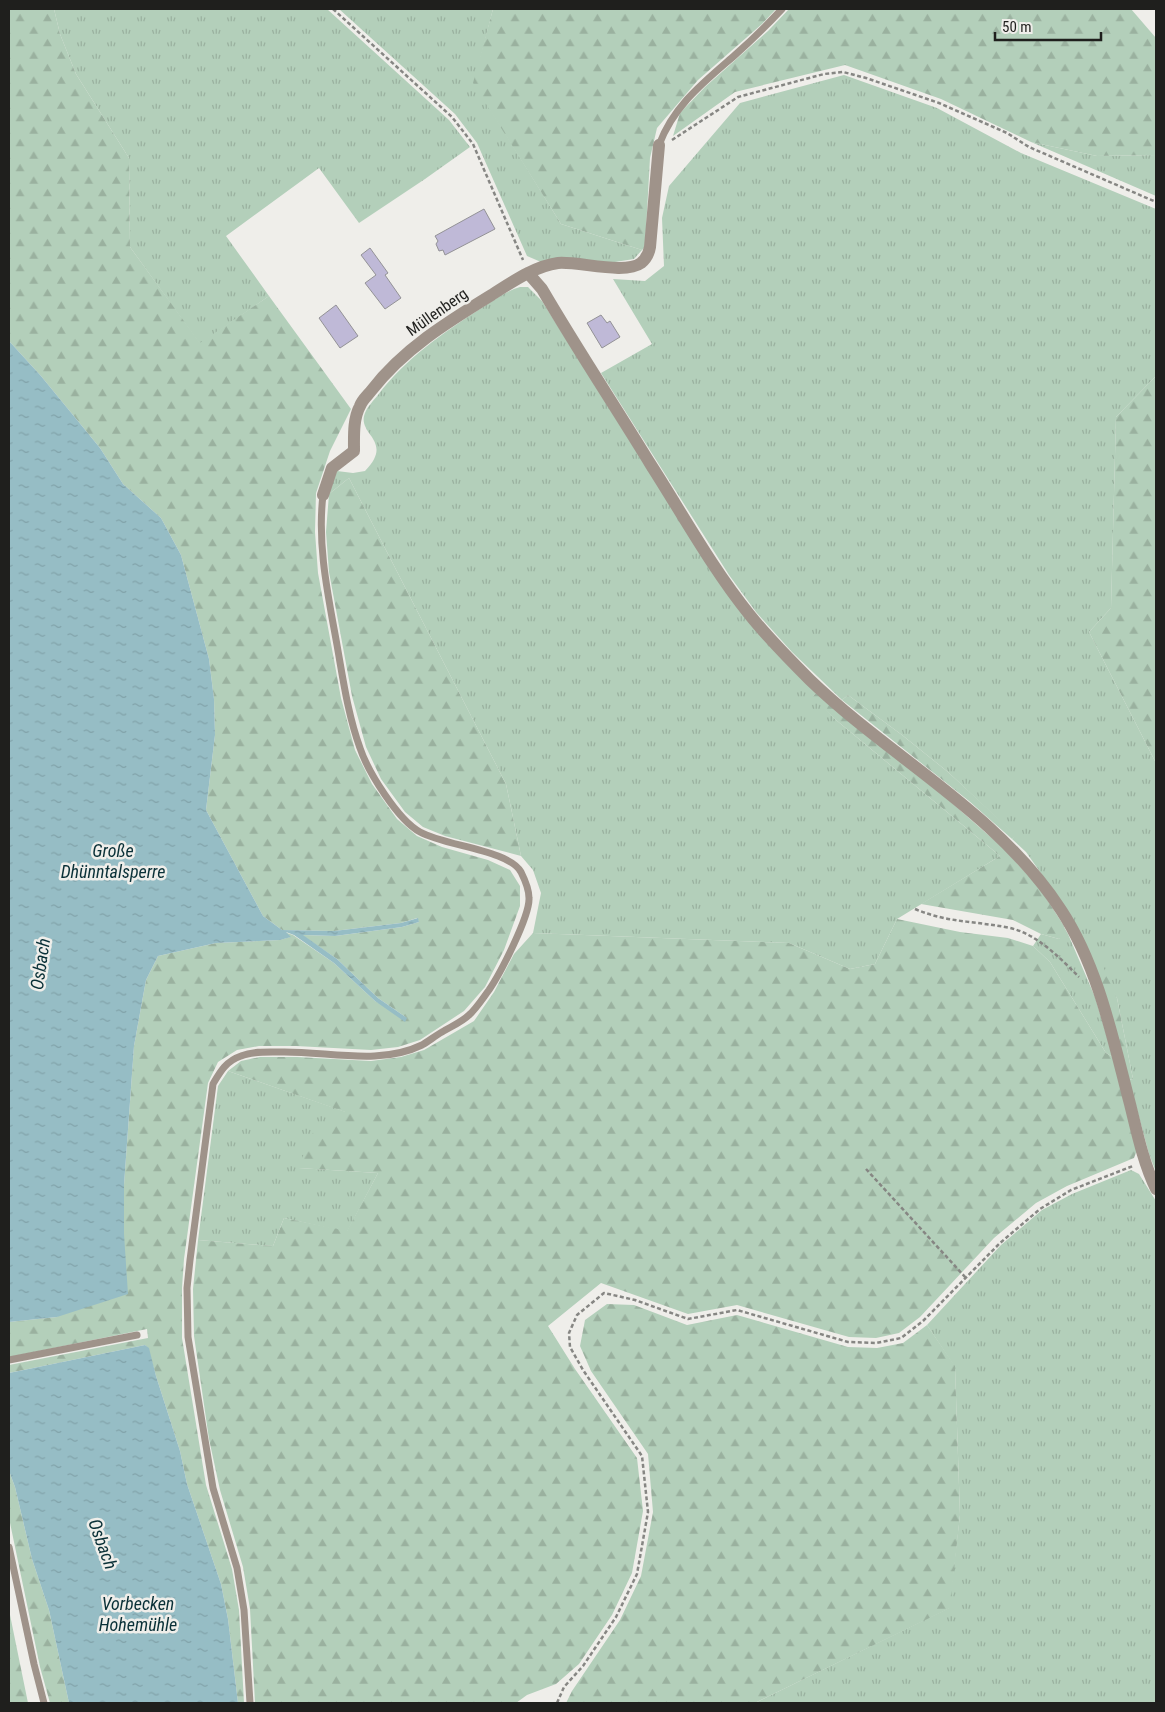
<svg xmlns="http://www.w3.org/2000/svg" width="1165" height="1712" font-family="'Roboto Condensed',sans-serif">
	<defs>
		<pattern id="grass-tufts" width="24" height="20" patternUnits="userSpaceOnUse" patternTransform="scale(1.25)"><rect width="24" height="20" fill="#b3cfba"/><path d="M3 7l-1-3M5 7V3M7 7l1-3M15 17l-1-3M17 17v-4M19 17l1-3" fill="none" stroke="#9ab19f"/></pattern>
		<pattern id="forest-firs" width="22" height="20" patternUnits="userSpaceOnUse" patternTransform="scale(1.25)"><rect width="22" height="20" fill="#b3cfba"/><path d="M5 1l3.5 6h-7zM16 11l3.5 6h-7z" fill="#9ab19f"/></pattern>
		<pattern id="water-ripples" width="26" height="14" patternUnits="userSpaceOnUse" patternTransform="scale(1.25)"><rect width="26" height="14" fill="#96bdc5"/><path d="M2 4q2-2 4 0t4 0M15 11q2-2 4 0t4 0" fill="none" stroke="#81a2a9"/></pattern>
	</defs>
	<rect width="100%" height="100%" fill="#efeeea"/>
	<!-- grass -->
	<path fill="url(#grass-tufts)" d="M 54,9 L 327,9 L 449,120 L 470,147 L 425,179 L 359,223 L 319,168 L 226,236 L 269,296 L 200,344 L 130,247 L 129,158 L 76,74 L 60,34 Z
		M 339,9 L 493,9 L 474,83 L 561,224 L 642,250 L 634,259 L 615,262 L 541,262 L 527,256 L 477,143 L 455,114 Z
		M 844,75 L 937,108 L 1021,153 L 1156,209 L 1156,376 L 1116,417 L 1111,608 L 1089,632 L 1156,763 L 1156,1172 L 1149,1154 L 1129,1080 L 1133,1079 L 1117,998 L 1055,893 L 1026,852 L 1012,839 L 1015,835 L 948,772 L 902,735 L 848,695 L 842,700 L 792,652 L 756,612 L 729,575 L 601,373 L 652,344 L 613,279 L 645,281 L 664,266 L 662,218 L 669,186 L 740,103 Z
		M 1031,142 L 1097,156 L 1156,155 L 1156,196 Z
		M 520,287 L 528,287 L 542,301 L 665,497 L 816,693 L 813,696 L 836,720 L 1000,856 L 897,919 L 875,964 L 850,969 L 789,943 L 533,933 L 541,893 L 533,870 L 521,856 L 506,784 L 349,478 L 329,494 L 337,471 L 353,473 L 365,471 C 395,440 356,435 365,413 C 367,407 374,400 378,395 C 405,359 443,333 480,309 C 493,301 506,291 520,287 Z
		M 1064,927 L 1068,934 L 1095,997 L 1113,1057 L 1106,1053 L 1050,962 L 1033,946 L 1041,934 L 1059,939 L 1064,930 Z
		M 228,1071 L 346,1112 L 299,1168 L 378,1173 L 347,1232 L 284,1218 L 273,1246 L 198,1240 L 218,1086 Z
		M 1131,1170 L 1139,1174 L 1156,1201 L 1156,1703 L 755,1703 L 949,1608 L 960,1515 L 955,1367 L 927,1325 L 1001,1245 L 1042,1210 L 1072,1194 Z"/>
	<!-- forest -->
	<path fill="url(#forest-firs)" d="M 9,9 L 54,9 L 60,34 L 76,74 L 129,158 L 130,247 L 200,343 L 269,296 L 351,409 L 330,451 L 316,493 L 315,532 L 318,573 L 341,698 L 355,750 L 372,784 L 397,819 L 417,836 L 442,847 L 488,860 L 510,870 L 520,886 L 520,906 L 504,950 L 485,987 L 464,1011 L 420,1040 L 398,1047 L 371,1050 L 296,1046 L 259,1046 L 237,1050 L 218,1062 L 208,1083 L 184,1259 L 182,1288 L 182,1338 L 206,1485 L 232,1569 L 239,1610 L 244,1703 L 238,1703 L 228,1619 L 221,1584 L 187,1484 L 180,1451 L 156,1376 L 148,1348 L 145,1345 L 9,1373 L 9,1365 L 148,1338 L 147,1329 L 9,1357 L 9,1322 L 57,1317 L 124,1233 L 124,1185 L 134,1046 L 146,980 L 158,956 L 216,943 L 280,940 L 290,937 L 284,932 L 293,935 L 334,963 L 375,1001 L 407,1018 L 378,998 L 337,959 L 302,935 L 335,936 L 402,927 L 419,922 L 417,918 L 401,923 L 334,931 L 282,930 L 263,916 L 206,810 L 215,735 L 214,699 L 209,659 L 181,555 L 161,518 L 123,484 L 100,448 L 41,376 L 9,341 Z
		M 493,9 L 776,9 L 762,24 L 698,80 L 657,128 L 650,158 L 645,247 L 642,250 L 561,224 L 473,83 Z
		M 789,9 L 1131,9 L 1156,38 L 1156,155 L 1097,156 L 1031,142 L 941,99 L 845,65 L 735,92 L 673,136 L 680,113 L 705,87 L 768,31 Z
		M 1156,376 L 1156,763 L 1089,632 L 1111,608 L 1116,417 Z
		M 349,478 L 506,784 L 521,856 L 445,836 L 423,827 L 405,812 L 381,779 L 366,747 L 352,696 L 329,572 L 326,532 L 329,494 Z
		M 816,693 L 945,797 L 1002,847 L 1039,887 L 1064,926 L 1064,934 L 1059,939 L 1041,934 L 1013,920 L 921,904 L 1000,856 L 836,720 L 812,697 Z
		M 848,695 L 902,735 L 948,772 L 1016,835 L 1012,839 L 969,801 L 842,700 Z
		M 897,919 L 960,932 L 1008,938 L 1033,946 L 1050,962 L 1106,1053 L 1113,1057 L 1137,1150 L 1134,1158 L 1067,1186 L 1036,1203 L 994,1238 L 920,1317 L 899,1333 L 876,1338 L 849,1337 L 737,1305 L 688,1314 L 601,1283 L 548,1326 L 575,1369 L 637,1458 L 643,1511 L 632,1573 L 612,1615 L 579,1664 L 556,1684 L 527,1695 L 516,1703 L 255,1703 L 250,1609 L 243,1567 L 220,1490 L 209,1439 L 194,1336 L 193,1289 L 198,1240 L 273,1246 L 284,1218 L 347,1231 L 378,1173 L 298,1168 L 314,1130 L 345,1112 L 228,1071 L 241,1061 L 260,1057 L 297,1057 L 371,1061 L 401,1057 L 424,1050 L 474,1021 L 494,992 L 514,954 L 533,933 L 789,943 L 850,969 L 875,964 Z
		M 1095,948 L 1117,998 L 1133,1079 L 1129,1080 L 1087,950 Z
		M 607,1304 L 634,1305 L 687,1325 L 737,1315 L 848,1347 L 877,1348 L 903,1343 L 927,1325 L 955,1366 L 960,1515 L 950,1608 L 755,1703 L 566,1703 L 572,1691 L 620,1620 L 641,1576 L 653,1512 L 648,1454 L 591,1371 L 580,1346 L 585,1320 Z
		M 9,1471 L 15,1487 L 32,1559 L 49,1610 L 69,1703 L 50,1703 L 40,1667 L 9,1518 Z
		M 9,1610 L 28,1703 L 9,1703 Z"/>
	<!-- water -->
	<path fill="url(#water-ripples)" d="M 9,341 L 41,376 L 100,448 L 123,484 L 161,518 L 181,555 L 209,659 L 214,699 L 215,735 L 206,810 L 263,916 L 282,930 L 334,931 L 401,923 L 418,918 L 419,922 L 402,927 L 335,936 L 303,935 L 337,959 L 378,998 L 407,1018 L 405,1022 L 375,1001 L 334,963 L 294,935 L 286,932 L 291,937 L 280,940 L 216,943 L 158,956 L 146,980 L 134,1046 L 124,1185 L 124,1234 L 128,1294 L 57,1317 L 9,1322 Z
		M 145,1345 L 149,1348 L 156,1376 L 180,1451 L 187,1484 L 221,1584 L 228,1619 L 238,1703 L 69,1703 L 49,1610 L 32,1559 L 15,1487 L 9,1471 L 9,1373 Z"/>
	<!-- building -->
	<path fill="#bfb9d7" stroke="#939296" d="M 484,209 L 495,229 L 445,255 L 443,250 L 439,251 L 436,244 L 438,241 L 435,236 Z
		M 370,248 L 388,273 L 385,275 L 401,298 L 385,309 L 365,283 L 376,275 L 361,255 Z
		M 336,305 L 358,336 L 340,348 L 319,318 Z
		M 601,315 L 607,323 L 610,321 L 620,337 L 602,348 L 587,323 Z"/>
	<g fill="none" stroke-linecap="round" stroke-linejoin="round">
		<!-- path -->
		<path stroke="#868683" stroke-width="2.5" stroke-dasharray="4 2.5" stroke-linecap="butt" d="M 333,9 L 452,117 L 473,144 L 523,260
			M 672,140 L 738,97 L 824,74 L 843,72 L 866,78 L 939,103 L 1007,133 L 1029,147 L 1156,202
			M 915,909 C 948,923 977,921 1010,928 C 1037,934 1060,958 1079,977
			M 866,1169 L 966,1278
			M 557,1703 L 564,1687 L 583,1666 L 616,1617 L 637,1574 L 648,1512 L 642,1456 L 583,1370 L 570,1347 L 569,1333 L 577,1315 L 604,1293 L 635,1300 L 688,1319 L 737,1310 L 848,1342 L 876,1343 L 901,1338 L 923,1321 L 1000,1243 L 1040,1209 L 1071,1190 L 1133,1166"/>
		<!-- lane -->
		<path stroke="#9f938a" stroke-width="7" d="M 659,145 C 674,105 704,82 735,55 C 752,40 767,25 782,9
			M 9,1360 L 137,1335
			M 9,1547 L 34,1664 L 44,1703
			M 250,1703 L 244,1610 L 237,1568 L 213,1488 L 188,1337 L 187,1288 L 190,1260 L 213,1084 C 220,1072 226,1061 241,1056 C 253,1051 268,1052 281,1052 C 327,1051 379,1066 422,1045 C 429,1041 435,1036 442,1032 C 450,1027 462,1022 469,1015 C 476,1009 483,998 489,990 C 500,974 530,916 529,898 C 529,889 525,880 521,872 C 509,850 445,846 420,832 C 398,820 368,772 360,748 C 348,715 343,679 337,645 C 328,595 317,545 323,495"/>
		<!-- street -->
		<path stroke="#9f938a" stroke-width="12" d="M 528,273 L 542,289 C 577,349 615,406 651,465 C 683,515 712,568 749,614 C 768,638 789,659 810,680 C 892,759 997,812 1061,910 C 1098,966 1113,1039 1130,1104 C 1137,1132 1143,1162 1156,1189
			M 323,495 L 332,468 L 354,451 C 354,436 353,419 360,406 C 362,400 368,395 371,391 C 403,349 449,321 493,294 C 512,282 535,266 558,263 C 578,261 625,275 641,263 C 646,259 649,253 650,247 L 659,145"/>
	</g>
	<g text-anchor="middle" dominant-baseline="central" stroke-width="5" stroke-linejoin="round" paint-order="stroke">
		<!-- street labels -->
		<g font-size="16" fill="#1f1f1d" stroke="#efeeea">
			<text transform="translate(437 312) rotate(-35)">Müllenberg</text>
		</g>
		<!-- water labels -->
		<g font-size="18" font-style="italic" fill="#093037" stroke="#efeeea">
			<text x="113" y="850">Große<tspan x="113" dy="21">Dhünntalsperre</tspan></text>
			<text transform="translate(40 964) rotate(-82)">Osbach</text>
			<text transform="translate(103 1544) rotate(70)">Osbach</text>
			<text x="138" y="1603">Vorbecken<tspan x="138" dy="21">Hohemühle</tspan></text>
		</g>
	</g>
	<!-- border -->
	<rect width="1165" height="1712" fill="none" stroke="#1f1f1d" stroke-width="20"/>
	<!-- scale -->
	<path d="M995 32v8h106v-8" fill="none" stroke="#1f1f1d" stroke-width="2.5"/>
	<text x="1002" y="32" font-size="15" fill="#1f1f1d" stroke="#efeeea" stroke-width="4" paint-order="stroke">50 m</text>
</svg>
